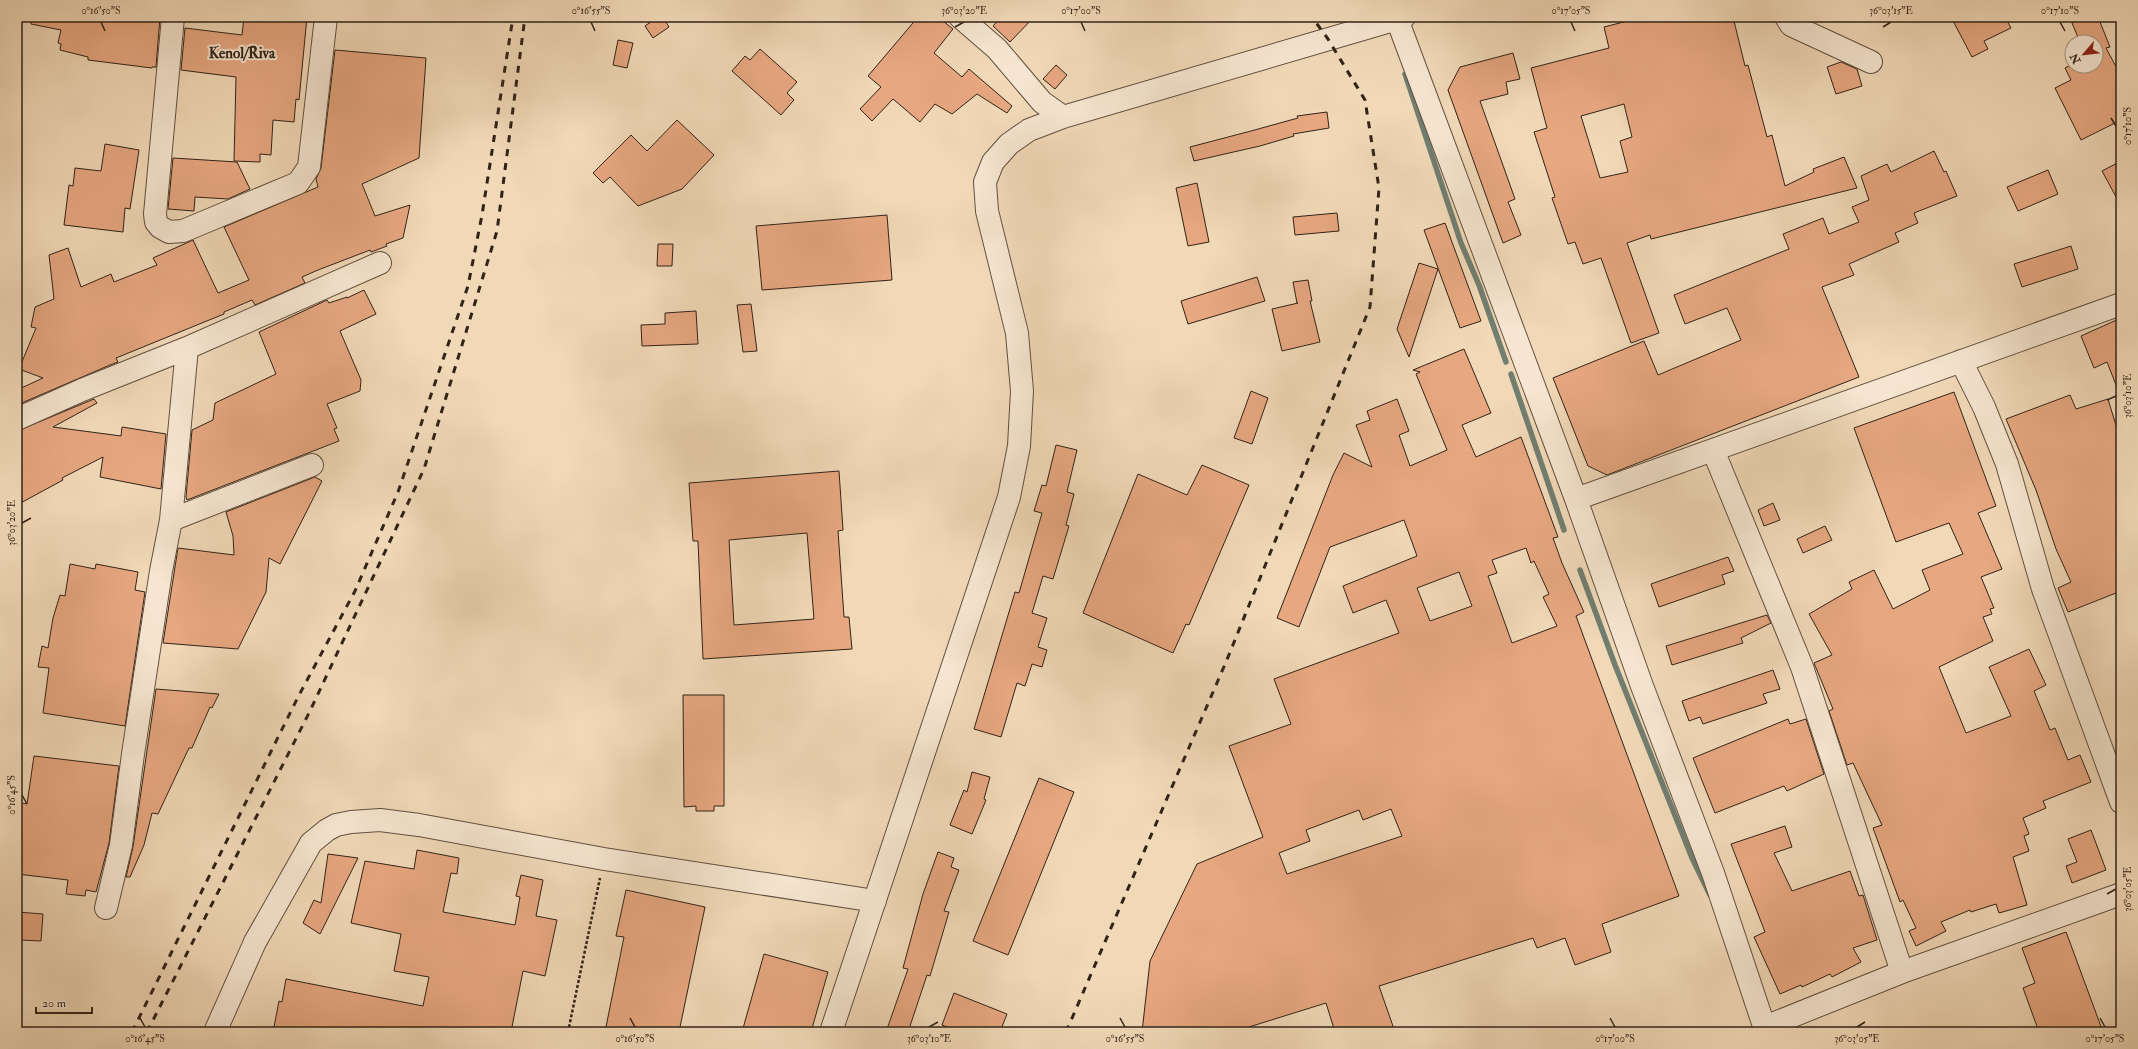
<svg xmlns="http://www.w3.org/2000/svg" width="2138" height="1049" font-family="'IM FELL Double Pica',serif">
	<rect width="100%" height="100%" fill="#f1d9b8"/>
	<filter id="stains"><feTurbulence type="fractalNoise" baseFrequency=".005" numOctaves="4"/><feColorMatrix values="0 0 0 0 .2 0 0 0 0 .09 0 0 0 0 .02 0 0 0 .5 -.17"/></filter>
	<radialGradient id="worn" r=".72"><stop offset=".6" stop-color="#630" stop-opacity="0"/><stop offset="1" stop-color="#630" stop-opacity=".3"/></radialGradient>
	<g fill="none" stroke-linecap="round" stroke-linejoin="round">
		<!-- stream -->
		<path stroke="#717e70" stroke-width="5.5" d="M 1405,74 L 1461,243 L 1479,285 L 1506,362
			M 1511,374 L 1564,530
			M 1580,570 L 1615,665 L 1692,858 L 1710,895"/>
	</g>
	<!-- building -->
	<path fill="#e7a781" stroke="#312317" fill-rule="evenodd" d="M 32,17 L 160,17 L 156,67 L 152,67 L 152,68 L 88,60 L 88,57 L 60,50 L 61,44 L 58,43 L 61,30 L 31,24 Z
		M 244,17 L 307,17 L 299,100 L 296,99 L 294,122 L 273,120 L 271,155 L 260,154 L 260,162 L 234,161 L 236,77 L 181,70 L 185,28 L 242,35 Z
		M 658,17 L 663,17 L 669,27 L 653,38 L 645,26 Z
		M 918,17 L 938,17 L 953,29 L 934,53 L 962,77 L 969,69 L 1012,106 L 1007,113 L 977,94 L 952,114 L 935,104 L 920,122 L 893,99 L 872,121 L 860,109 L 881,87 L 868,76 Z
		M 1001,17 L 1034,17 L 1010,42 L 993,26 Z
		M 1643,17 L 1733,17 L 1745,66 L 1748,65 L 1767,137 L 1772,135 L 1785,186 L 1814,172 L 1813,169 L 1844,157 L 1857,188 L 1651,239 L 1650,235 L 1627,243 L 1659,333 L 1631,343 L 1601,258 L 1583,264 L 1575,242 L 1568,244 L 1552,198 L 1555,197 L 1534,132 L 1547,128 L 1531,68 L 1609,48 L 1604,27 ZM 1624,104 L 1632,137 L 1620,141 L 1628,172 L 1600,178 L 1581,116 Z
		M 1951,17 L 2005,17 L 2011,28 L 1984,41 L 1988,49 L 1972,57 Z
		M 2087,17 L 2098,17 L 2110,47 L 2106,48 L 2121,76 L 2121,120 L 2081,140 L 2055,88 L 2071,80 L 2065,68 L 2072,64 L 2072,66 L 2096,66 L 2096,42 L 2080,42 L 2072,23 Z
		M 618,40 L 633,43 L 627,68 L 613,65 Z
		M 760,49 L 797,82 L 787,93 L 794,100 L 781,115 L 732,71 L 745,56 L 750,60 Z
		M 335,50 L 426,58 L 419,158 L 362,184 L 375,216 L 410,205 L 403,238 L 386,244 L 387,246 L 371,252 L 370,250 L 318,270 L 302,277 L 305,283 L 255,305 L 252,300 L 224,312 L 224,314 L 116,358 L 118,362 L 110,365 L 17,405 L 17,390 L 43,378 L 19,369 L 36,328 L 31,327 L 35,307 L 54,299 L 49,255 L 68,248 L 81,287 L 111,274 L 114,282 L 157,265 L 153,258 L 193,240 L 218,293 L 249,280 L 224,227 L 318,187 L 316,179 L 321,168 Z
		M 1513,53 L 1520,79 L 1506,82 L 1508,94 L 1480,101 L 1515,199 L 1508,202 L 1521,235 L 1503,243 L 1448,90 L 1460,67 Z
		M 1841,62 L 1857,69 L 1862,86 L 1836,94 L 1827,67 Z
		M 1056,65 L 1067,75 L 1055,89 L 1043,79 Z
		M 1327,112 L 1329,128 L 1293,134 L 1294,136 L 1260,146 L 1194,161 L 1190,147 L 1251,131 L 1298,118 L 1297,116 Z
		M 677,120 L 714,155 L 682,189 L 638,206 L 610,177 L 603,183 L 593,173 L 631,135 L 647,151 Z
		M 105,144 L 139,150 L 130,209 L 125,208 L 123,232 L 64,225 L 69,185 L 73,186 L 75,168 L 101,171 Z
		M 1934,151 L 1944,172 L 1946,171 L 1957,196 L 1914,213 L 1918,223 L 1895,233 L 1899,242 L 1849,264 L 1854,275 L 1822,287 L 1859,377 L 1607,475 L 1588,466 L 1553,378 L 1644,341 L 1658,375 L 1741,340 L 1727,308 L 1685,324 L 1674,295 L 1789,249 L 1783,234 L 1823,218 L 1829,234 L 1859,222 L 1852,207 L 1869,200 L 1861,176 L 1887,164 L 1891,172 Z
		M 173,158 L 237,162 L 250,189 L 228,199 L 195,197 L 194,211 L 168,209 Z
		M 2121,161 L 2121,206 L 2102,171 Z
		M 2048,170 L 2058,194 L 2018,211 L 2007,187 Z
		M 1197,183 L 1209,242 L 1188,246 L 1176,188 Z
		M 1337,213 L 1339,231 L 1295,235 L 1293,217 Z
		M 887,215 L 892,280 L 762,290 L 756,226 Z
		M 1445,223 L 1481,321 L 1460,328 L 1424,230 Z
		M 658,244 L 673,244 L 672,266 L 657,266 Z
		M 2071,246 L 2078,269 L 2022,287 L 2014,264 Z
		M 1419,263 L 1438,269 L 1409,357 L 1397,329 Z
		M 1257,277 L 1265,301 L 1188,324 L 1181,301 Z
		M 1308,280 L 1312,301 L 1310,301 L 1320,342 L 1282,351 L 1272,309 L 1298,303 L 1297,303 L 1293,282 Z
		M 364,290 L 376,314 L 340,331 L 361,380 L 360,391 L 327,404 L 337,428 L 334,429 L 339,441 L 187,500 L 186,497 L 192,430 L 213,420 L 215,403 L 276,374 L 259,332 L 327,300 L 329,303 L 347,297 L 347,298 Z
		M 751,304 L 757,351 L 743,352 L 737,305 Z
		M 696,311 L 698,344 L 642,346 L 641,325 L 665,324 L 665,313 Z
		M 2121,318 L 2121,395 L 2120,395 L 2107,362 L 2094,368 L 2081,336 Z
		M 1464,349 L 1491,413 L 1462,425 L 1476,457 L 1521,437 L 1558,537 L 1553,538 L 1562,563 L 1584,612 L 1576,616 L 1679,896 L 1602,924 L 1611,952 L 1575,965 L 1565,938 L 1537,948 L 1533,938 L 1379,986 L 1395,1032 L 1335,1032 L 1326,1003 L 1233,1032 L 1142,1032 L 1150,961 L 1197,864 L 1263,837 L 1229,746 L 1291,724 L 1274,679 L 1399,633 L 1386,600 L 1353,613 L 1343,586 L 1417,556 L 1404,520 L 1330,547 L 1299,627 L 1277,618 L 1333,475 L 1344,453 L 1372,467 L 1356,425 L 1370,420 L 1367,411 L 1397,399 L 1409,431 L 1399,435 L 1410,466 L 1447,450 L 1416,374 L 1420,372 L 1413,370 ZM 1526,548 L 1531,563 L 1534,561 L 1549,594 L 1543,597 L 1557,626 L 1512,643 L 1488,576 L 1497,573 L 1492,560 ZM 1459,572 L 1472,606 L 1430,621 L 1417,588 ZM 1391,809 L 1402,836 L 1287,874 L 1279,853 L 1310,841 L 1306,830 L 1359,810 L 1363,820 Z
		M 1251,391 L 1268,398 L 1252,444 L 1234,438 Z
		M 1954,392 L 1996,506 L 1978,513 L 2002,569 L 1981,577 L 1994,608 L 1990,609 L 1992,614 L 1983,617 L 1993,641 L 1939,667 L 1966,733 L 2011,716 L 1989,667 L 2029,649 L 2046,685 L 2034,691 L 2050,730 L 2055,728 L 2068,760 L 2080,755 L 2091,782 L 2043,801 L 2046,808 L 2023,818 L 2029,834 L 2024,836 L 2029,851 L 2013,857 L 2027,905 L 1999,913 L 1996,904 L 1971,912 L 1970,910 L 1941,922 L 1946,931 L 1916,946 L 1909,931 L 1916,928 L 1903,900 L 1900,902 L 1873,828 L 1882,825 L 1853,763 L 1847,765 L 1829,711 L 1833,709 L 1814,663 L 1832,655 L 1809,614 L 1852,589 L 1849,582 L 1874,570 L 1893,609 L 1930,590 L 1922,570 L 1963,554 L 1949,523 L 1896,542 L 1854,428 Z
		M 2070,395 L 2076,409 L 2108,399 L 2121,442 L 2121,591 L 2068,612 L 2058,588 L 2071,582 L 2056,549 L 2036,490 L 2006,419 Z
		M 94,399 L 97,403 L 53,427 L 121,436 L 122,427 L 166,434 L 161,489 L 100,477 L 103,457 L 62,478 L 63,480 L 17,505 L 17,431 Z
		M 1056,445 L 1077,450 L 1067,492 L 1074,494 L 1066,525 L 1069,526 L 1053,579 L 1043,576 L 1032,613 L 1047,618 L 1038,647 L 1047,650 L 1042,667 L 1032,664 L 1025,686 L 1017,683 L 1001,737 L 974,729 L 1015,592 L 1019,593 L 1042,513 L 1034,511 L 1042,485 L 1046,486 Z
		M 1202,465 L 1249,485 L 1189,625 L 1186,624 L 1173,653 L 1083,613 L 1138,474 L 1187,495 Z
		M 839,471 L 843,530 L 838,531 L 844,617 L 849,617 L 852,649 L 703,659 L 698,541 L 693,541 L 689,483 ZM 807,533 L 814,619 L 734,625 L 729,540 Z
		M 315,477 L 322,481 L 280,564 L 269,558 L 266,592 L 238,649 L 163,643 L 178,548 L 234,555 L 233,536 L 226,512 Z
		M 1773,503 L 1780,520 L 1764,526 L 1758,510 Z
		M 1825,526 L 1832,540 L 1803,553 L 1797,539 Z
		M 1728,557 L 1734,571 L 1722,575 L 1725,584 L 1659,607 L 1651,584 Z
		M 70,564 L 95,569 L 96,564 L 138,572 L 135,590 L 145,592 L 125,726 L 43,713 L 49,668 L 38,667 L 42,646 L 48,648 L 53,618 L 60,595 L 65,596 Z
		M 1767,615 L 1771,623 L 1741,638 L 1743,643 L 1672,665 L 1666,646 Z
		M 1773,670 L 1780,689 L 1763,694 L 1767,703 L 1703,724 L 1700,717 L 1689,721 L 1682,701 Z
		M 156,689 L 219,694 L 212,708 L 210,707 L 192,748 L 189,748 L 158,814 L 152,813 L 144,845 L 130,877 L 126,877 L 133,847 Z
		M 683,695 L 724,695 L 724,806 L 714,806 L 714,811 L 696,811 L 696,806 L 684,807 Z
		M 1788,719 L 1790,724 L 1806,719 L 1824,774 L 1787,791 L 1784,786 L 1715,813 L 1693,758 Z
		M 34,756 L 119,766 L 109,843 L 96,892 L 86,890 L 85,896 L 66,894 L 68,880 L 17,874 L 17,802 L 27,804 Z
		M 972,772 L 990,777 L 984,799 L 986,800 L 972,834 L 950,825 L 964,790 L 967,792 Z
		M 1039,778 L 1074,792 L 1008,955 L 973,941 Z
		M 1785,826 L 1792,847 L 1774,853 L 1792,891 L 1850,871 L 1859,896 L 1863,895 L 1877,940 L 1853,948 L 1861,962 L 1832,977 L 1830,974 L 1802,987 L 1801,985 L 1780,994 L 1754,937 L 1765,932 L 1731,844 Z
		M 2091,830 L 2106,870 L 2072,883 L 2066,866 L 2077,862 L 2068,839 Z
		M 417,850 L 459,858 L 457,874 L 451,873 L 443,912 L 515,925 L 520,897 L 516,896 L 521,875 L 543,880 L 536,916 L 557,920 L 545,976 L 523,971 L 511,1032 L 273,1032 L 279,1001 L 282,1002 L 286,979 L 423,1006 L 429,977 L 394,971 L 401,934 L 351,923 L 365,861 L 414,869 Z
		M 938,852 L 954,858 L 951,867 L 959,870 L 944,911 L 949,912 L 930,976 L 927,975 L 909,1029 L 903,1027 L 902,1032 L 886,1032 L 908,969 L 903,968 L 923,894 Z
		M 328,854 L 358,858 L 320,934 L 303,923 L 314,900 L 321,903 Z
		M 626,890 L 705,907 L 679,1032 L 605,1032 L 624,937 L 616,936 Z
		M 17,912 L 43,914 L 41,941 L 19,940 Z
		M 2066,932 L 2072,948 L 2103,1032 L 2039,1032 L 2023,988 L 2035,983 L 2022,948 Z
		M 764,954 L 828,972 L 811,1032 L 742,1032 Z
		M 954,993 L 1007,1014 L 1000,1032 L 960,1032 L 942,1025 Z"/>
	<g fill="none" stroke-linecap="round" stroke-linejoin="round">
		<!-- minor casing -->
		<g stroke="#61503f" stroke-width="24">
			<path id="minor" d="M 173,17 L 155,214 L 156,222 L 160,227 L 169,232 L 183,231 L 298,183 L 309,167 L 326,17
				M 960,17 L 997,49 L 1042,102 L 1063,117
				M 1786,17 L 1791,25 L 1871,62
				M 1397,19 L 1576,499 L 1642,686 L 1713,873 L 1766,1032
				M 1961,361 L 1984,407 L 2007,464 L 2043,589 L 2121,802
				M 17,419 L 82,390 L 187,348
				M 1713,450 L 1802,667 L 1902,972
				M 1576,499 L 2121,304
				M 171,520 L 312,465
				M 106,908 L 121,845 L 133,754 L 161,571 L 171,520 L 187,348 L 380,263
				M 1765,1027 L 1902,972 L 2121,894
				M 215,1032 L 255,942 L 311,843 L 327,830 L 336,825 L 351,822 L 380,820 L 419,825 L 604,859 L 875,901
				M 831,1032 L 1009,497 L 1019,446 L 1022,391 L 1017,333 L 987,211 L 985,182 L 993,162 L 1009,144 L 1029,130 L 1063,117 L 1404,17"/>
		</g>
		<!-- path -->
		<path stroke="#312317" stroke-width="2.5" stroke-dasharray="3 2" stroke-linecap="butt" d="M 568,1032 L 600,878"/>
		<!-- minor -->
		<use href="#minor" stroke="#f6e6d1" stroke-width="22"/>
		<!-- rail -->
		<path stroke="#312317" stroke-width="3" stroke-dasharray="7 7" stroke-linecap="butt" d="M 132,1032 L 298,697 L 355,591 L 398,492 L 468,286 L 482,215 L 513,17
			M 147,1032 L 309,713 L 424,469 L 497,231 L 525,17
			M 1066,1032 L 1226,662 L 1370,307 L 1379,188 L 1365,100 L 1328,39 L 1312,17"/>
	</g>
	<!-- ticks -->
	<path fill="none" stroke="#312317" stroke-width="1.5" d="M 101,22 L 105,31M 591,22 L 595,31M 1081,22 L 1085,31M 1571,22 L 1575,31M 2060,22 L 2065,31M 955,27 L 964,22M 1883,27 L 1891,22M 2111,118 L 2116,126M 2107,400 L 2116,396M 22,523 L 31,518M 22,795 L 27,804M 2107,894 L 2116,889M 140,1018 L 145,1027M 630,1018 L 635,1027M 1120,1018 L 1125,1027M 1610,1018 L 1615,1027M 2100,1018 L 2105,1027M 929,1027 L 938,1022M 1857,1027 L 1865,1022"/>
	<g text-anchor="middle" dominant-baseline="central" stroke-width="4" stroke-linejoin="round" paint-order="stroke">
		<!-- quarter labels -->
		<g font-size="15" font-weight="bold" fill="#312317" stroke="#f6e6d1">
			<text x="242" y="53">Kenol/Riva</text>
		</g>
	</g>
	<!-- margin -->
	<rect width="2138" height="1049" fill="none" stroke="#f1d9b8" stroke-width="44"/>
	<!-- north arrow -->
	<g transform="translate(2084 54) rotate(242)"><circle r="19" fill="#f6e6d1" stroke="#a79887"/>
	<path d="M0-3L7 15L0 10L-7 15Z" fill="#8f2418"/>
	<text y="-6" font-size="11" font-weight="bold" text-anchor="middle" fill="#312317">N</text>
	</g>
	<!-- scale -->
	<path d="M36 1007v6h56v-6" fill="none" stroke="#312317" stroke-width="2"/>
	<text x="42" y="1007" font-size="12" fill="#312317" stroke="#f6e6d1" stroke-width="3" paint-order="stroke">20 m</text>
	<rect x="22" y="22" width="2094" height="1005" fill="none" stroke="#312317" stroke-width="1.5"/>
	<g font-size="10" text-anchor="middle" fill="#312317">
		<text x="101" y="14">0°16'50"S</text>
		<text x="591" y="14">0°16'55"S</text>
		<text x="964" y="14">36°03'20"E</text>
		<text x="1081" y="14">0°17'00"S</text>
		<text x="1571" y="14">0°17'05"S</text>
		<text x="1891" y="14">36°03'15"E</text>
		<text x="2060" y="14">0°17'10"S</text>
		<text transform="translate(2127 126) rotate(-90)" y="4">0°17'10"S</text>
		<text transform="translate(2127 396) rotate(-90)" y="4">36°03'10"E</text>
		<text transform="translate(11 523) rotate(-90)" y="4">36°03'20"E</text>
		<text transform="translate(11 795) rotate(-90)" y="4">0°16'45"S</text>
		<text transform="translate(2127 889) rotate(-90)" y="4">36°03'05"E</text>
		<text x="145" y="1042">0°16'45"S</text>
		<text x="635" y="1042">0°16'50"S</text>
		<text x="929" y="1042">36°03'10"E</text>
		<text x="1125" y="1042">0°16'55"S</text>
		<text x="1615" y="1042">0°17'00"S</text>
		<text x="1857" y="1042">36°03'05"E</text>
		<text x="2105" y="1042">0°17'05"S</text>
	</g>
	<rect width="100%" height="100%" filter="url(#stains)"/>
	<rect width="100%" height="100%" fill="url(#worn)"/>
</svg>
